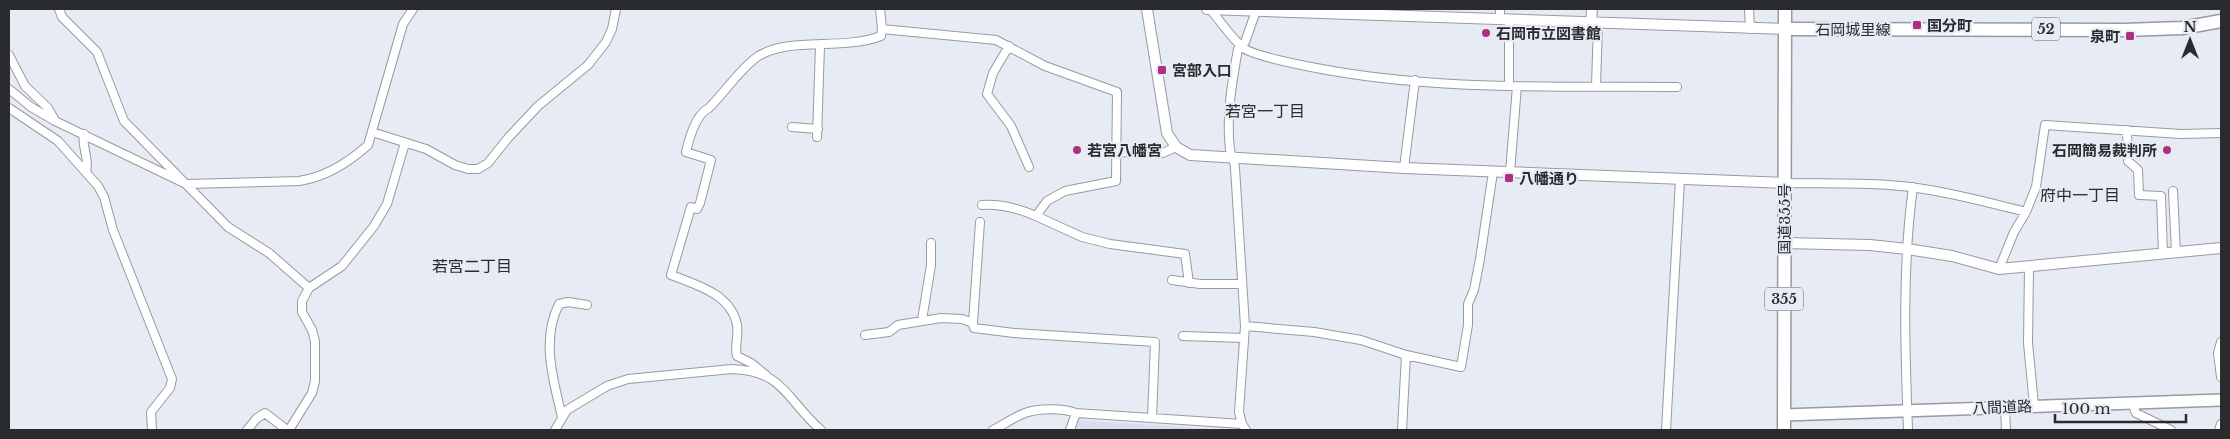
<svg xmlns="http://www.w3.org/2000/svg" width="2230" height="439" font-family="'Libre Baskerville','Noto Sans JP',serif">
	<rect width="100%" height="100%" fill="#e7ebf3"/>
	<!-- built -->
	<path fill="#d7deed" d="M 1079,420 L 1227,430 L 1075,430 Z"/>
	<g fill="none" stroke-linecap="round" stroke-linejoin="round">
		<!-- minor casing -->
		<g stroke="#979aa2" stroke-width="10">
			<path id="minor" d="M 59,9 L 62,17 L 97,52 L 124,121 L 228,227 L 269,253 L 309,288
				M 1210,9 C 1218,18 1235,43 1245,49 C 1256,56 1296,64 1311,67 C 1431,91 1555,86 1677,87
				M 1500,9 L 1500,20
				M 1749,9 L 1750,29
				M 882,29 L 996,40 L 1045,66 L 1117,92 L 1116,181 L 1065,191 L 1047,201 L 1036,216 C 1018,208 1002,204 982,205
				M 1009,46 L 993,73 L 987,94 L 1011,126 L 1029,167
				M 9,55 L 25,86 L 48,108 L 54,119
				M 1509,86 L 1509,21
				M 1596,86 L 1598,24
				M 9,89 L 31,107 L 55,121 L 186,184 L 299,181 C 326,177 348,163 368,145 L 403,24 L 413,9
				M 9,108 L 58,141 L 98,186 L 104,197 L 113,230 L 172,379 L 170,388 L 151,412 L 152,430
				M 792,127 L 818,129
				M 2127,130 L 2128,161 L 2138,170 L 2139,195 L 2161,196 L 2163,254
				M 372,132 L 426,149 L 455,165 L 468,169 L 478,169 L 488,163 L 508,138 L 538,106 L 588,65 L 606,42 L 612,29 L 616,9
				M 84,134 C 81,147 90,158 86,171
				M 817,137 L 820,46
				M 1118,152 L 1163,153 L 1176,147
				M 1404,168 L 1415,80
				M 1510,172 L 1517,86
				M 1784,183 C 1828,184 1873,182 1917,188 C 1954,193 1990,203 2026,212
				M 2173,191 L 2176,253
				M 1036,216 L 1082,237 L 1110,244 L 1185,254 L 1189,283
				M 2029,268 L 2028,343 L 2034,405
				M 1999,269 L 2014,232 L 2026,212 L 2036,187 L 2045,125 L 2181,134 L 2221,133
				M 1172,280 L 1200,284 L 1242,284
				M 922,320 L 931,265 L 931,243
				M 973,323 L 980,222
				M 1245,326 L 1314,332 L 1361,340 L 1406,355 L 1461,367 L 1468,325 L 1468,304 L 1474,290 L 1480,259 L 1493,172
				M 865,335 L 889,332 L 898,325 L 941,318 L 962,319 L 973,323 L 974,328 L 1014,333 L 1155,342 L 1152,418
				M 1183,336 L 1244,338
				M 2221,342 L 2218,353 L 2221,377
				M 766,375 L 751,363 L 737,356 C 734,347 739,336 737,325 C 731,294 697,285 671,275 L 691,207 L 697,209 L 700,203 L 711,160 L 686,152 C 689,139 696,114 709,108 C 724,93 740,69 757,57 C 788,36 842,51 881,36 L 882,29 L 880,9
				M 2132,403 L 2136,413 L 2171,430
				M 2005,407 L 2006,430
				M 562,417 C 553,379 541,340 559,304 L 568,302 L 587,305
				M 247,430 L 257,418 L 265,413 L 287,430
				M 289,430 L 312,393 L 315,381 L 315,341 L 312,330 L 302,312 L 302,301 L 309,288 L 342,266 L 374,226 L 387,204 L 405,143
				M 555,430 L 567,410 L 607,386 L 628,379 L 732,369 C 785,371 786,400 821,430
				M 993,430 C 1003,425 1014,417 1025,413 C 1038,408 1063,408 1076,413 L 1242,424
				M 1070,430 L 1076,413
				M 1246,430 L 1242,424 L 1239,412 L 1245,326 L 1235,168 C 1235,161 1231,156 1230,150 C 1226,116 1232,82 1238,49 L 1245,42 L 1256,11
				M 1402,430 L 1406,355
				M 1666,430 L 1680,180
				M 1908,430 C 1905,350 1902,268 1913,187
				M 2219,430 L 2221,424"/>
		</g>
		<!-- tertiary casing -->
		<g stroke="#979aa2" stroke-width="12">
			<path id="tertiary" d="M 1147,9 L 1167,133 L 1176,147 L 1190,155 L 1404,168 L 1784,183
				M 1207,9 L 1784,29
				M 1591,23 L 1592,9
				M 1784,243 L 1870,245 L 1907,249 L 1952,256 L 1999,269 L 2221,248"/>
		</g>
		<!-- secondary casing -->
		<g stroke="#979aa2" stroke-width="14">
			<path id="secondary" d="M 1784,415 L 2221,400"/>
		</g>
		<!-- primary casing -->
		<g stroke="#979aa2" stroke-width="15">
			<path id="primary" d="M 1784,29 L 2124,30 L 2182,28 L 2221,21"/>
		</g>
		<!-- trunk casing -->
		<g stroke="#979aa2" stroke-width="15">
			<path id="trunk" d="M 1784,430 L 1785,9"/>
		</g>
		<!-- minor -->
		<use href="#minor" stroke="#fff" stroke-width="8"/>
		<!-- tertiary -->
		<use href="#tertiary" stroke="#fff" stroke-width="10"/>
		<!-- secondary -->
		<use href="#secondary" stroke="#fff" stroke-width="11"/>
		<!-- primary -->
		<use href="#primary" stroke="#fff" stroke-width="12"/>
		<!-- trunk -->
		<use href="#trunk" stroke="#fff" stroke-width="12"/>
	</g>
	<!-- markers -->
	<g fill="#af307e" stroke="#e7ebf3" stroke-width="2">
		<rect x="1912" y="20" width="10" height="10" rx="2.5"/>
		<circle cx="1486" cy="33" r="5"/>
		<rect x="2125" y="31" width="10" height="10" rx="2.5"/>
		<rect x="1157" y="65" width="10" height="10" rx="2.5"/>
		<circle cx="1077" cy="150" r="5"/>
		<circle cx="2167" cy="150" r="5"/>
		<rect x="1504" y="173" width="10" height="10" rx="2.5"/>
	</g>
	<g text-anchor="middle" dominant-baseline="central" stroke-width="4.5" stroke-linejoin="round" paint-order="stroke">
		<!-- shield labels -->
		<g fill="#e7ebf3" stroke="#626569" stroke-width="1">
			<rect x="2032" y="17.5" width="28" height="23" rx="4"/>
			<rect x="1765" y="287.5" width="38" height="23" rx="4"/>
		</g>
		<g font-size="14" font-weight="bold" fill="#292b2e">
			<text x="2046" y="29">52</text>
			<text x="1784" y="299">355</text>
		</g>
		<!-- poi labels -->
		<g font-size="15" font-weight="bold" fill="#292b2e" stroke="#e7ebf3" text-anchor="start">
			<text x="1927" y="25">国分町</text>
			<text x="1496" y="33">石岡市立図書館</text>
			<text x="2120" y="36" text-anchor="end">泉町</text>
			<text x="1172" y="70">宮部入口</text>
			<text x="1087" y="150">若宮八幡宮</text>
			<text x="2157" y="150" text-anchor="end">石岡簡易裁判所</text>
			<text x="1519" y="178">八幡通り</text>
		</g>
		<!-- street labels -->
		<g font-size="15" fill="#292b2e" stroke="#e7ebf3">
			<text x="1853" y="29">石岡城里線</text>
			<text transform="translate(1784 219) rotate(-90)">国道355号</text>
			<text transform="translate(2002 407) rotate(-2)">八間道路</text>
		</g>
		<!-- neighbourhood labels -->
		<g font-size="16" fill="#292b2e" stroke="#e7ebf3">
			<text x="1265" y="111">若宮一丁目</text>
			<text x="2080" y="195">府中一丁目</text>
			<text x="472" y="266">若宮二丁目</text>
		</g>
	</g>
	<!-- border -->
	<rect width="2230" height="439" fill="none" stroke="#292b2e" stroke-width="20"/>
	<!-- north arrow -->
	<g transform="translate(2190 40)" stroke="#e7ebf3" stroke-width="4" paint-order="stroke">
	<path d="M0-4L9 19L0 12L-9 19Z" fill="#292b2e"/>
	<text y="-8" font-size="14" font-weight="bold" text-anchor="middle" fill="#292b2e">N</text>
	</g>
	<!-- scale -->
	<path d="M2055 414v8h131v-8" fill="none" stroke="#292b2e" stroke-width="2.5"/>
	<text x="2062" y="414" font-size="15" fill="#292b2e" stroke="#e7ebf3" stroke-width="4" paint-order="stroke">100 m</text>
</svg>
